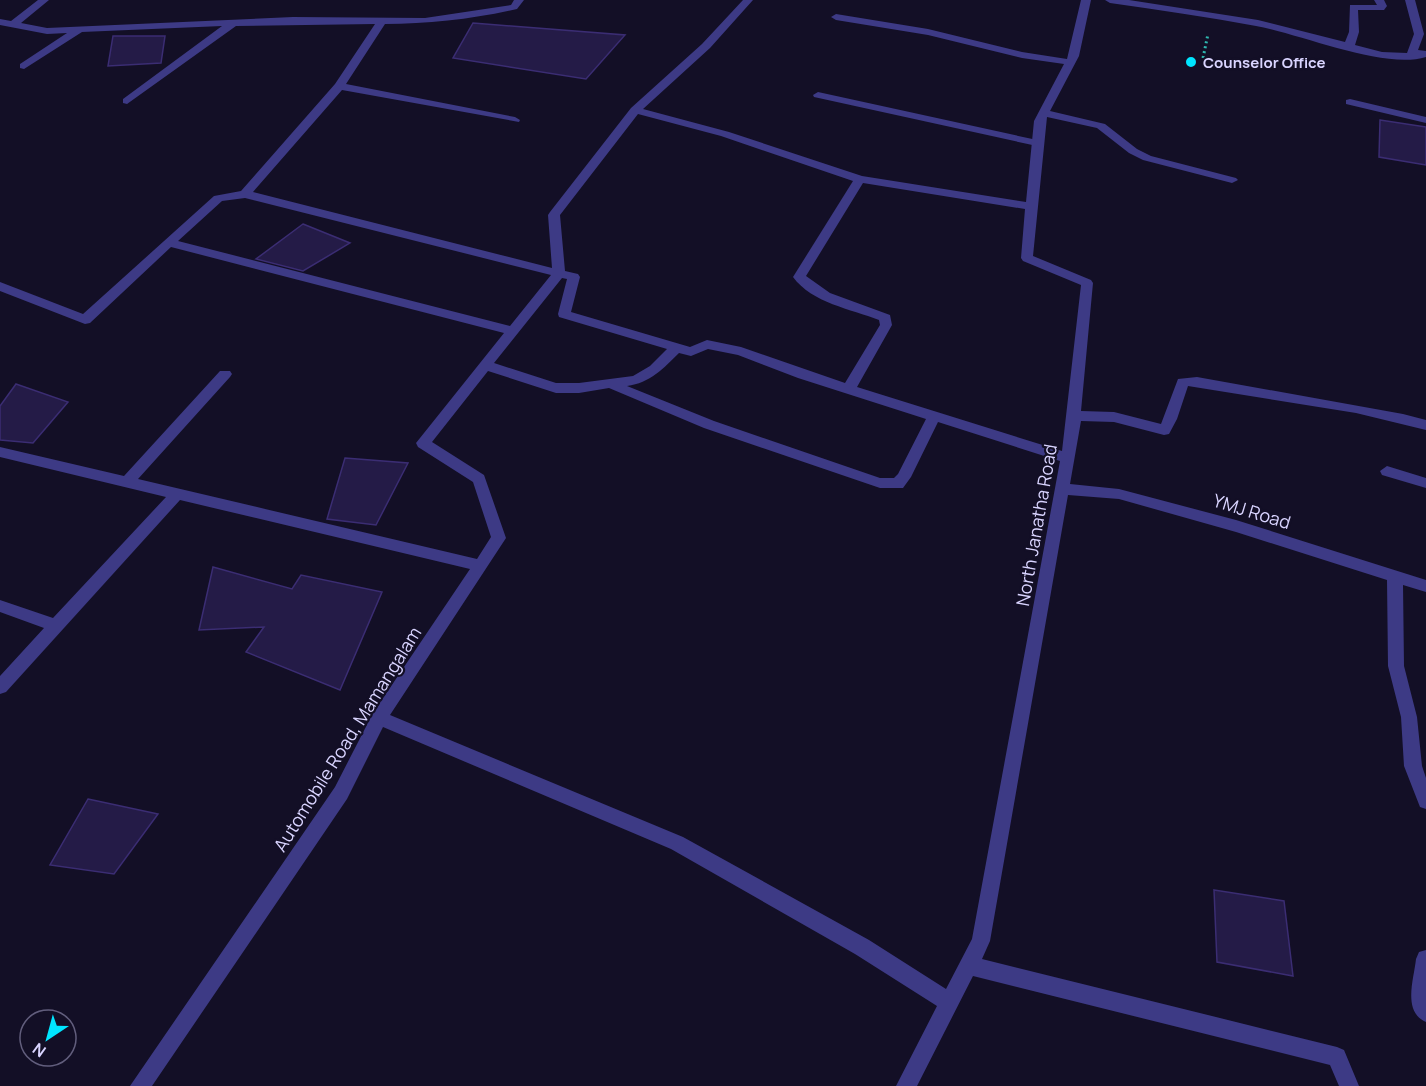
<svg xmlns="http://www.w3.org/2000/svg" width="1426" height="1086" font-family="Manrope,sans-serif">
	<rect width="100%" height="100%" fill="#130f26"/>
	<!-- building -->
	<path fill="#241b47" stroke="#3b2d73" stroke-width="1.5" d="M 473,23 L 625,35 L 586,79 L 453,58 Z
		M 113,36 L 165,36 L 161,63 L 108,66 Z
		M 1380,120 L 1426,127 L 1426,165 L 1379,157 Z
		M 303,224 L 350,243 L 303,271 L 256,259 Z
		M 16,384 L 68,402 L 33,443 L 0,440 L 0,406 Z
		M 345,458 L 408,463 L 376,525 L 327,519 Z
		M 213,567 L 292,589 L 301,575 L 382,592 L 340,690 L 246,652 L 264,627 L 199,630 Z
		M 88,799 L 158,814 L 114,874 L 50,865 Z
		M 1214,890 L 1284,901 L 1293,976 L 1217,962 Z"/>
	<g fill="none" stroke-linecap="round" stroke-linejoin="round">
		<!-- path -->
		<path stroke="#2fb8b0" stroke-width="3" stroke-dasharray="2 3" stroke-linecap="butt" d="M 1203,58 L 1208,34"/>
		<!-- lane -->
		<path fill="#3d3a85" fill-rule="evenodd" d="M 818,92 L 1037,140 L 1043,143 L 1037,146 L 814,97 L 813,95 Z"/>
		<!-- street -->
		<path fill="#3d3a85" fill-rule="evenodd" d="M 38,0 L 49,0 L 21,23 L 47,28 L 293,17 L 425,18 L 511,5 L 514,0 L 524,0 L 517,9 C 474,19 429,24 385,24 L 346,84 L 515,117 L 520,120 L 519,122 L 342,90 L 253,192 L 552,268 L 548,215 L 550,212 L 631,108 L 702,44 L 743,0 L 753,0 L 710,48 L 643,109 L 729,132 L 862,176 L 1026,202 L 1034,121 L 1064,64 L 1022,58 L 928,35 L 836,20 L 831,17 L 836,14 L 928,29 L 1022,52 L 1067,59 L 1081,0 L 1091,0 L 1079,56 L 1050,111 L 1105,124 L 1137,149 L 1151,156 L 1236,178 L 1238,180 L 1232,183 L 1143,160 L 1129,153 L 1097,128 L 1047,117 L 1033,256 L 1091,280 L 1093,283 L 1081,411 L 1114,412 L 1161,424 L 1178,379 L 1197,377 L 1403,414 L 1426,420 L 1426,430 L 1356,413 L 1188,386 L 1177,419 L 1169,434 L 1164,435 L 1114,422 L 1081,421 L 1070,484 L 1119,489 L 1236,520 L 1426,580 L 1426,592 L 1403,585 L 1404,666 L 1417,717 L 1422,766 L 1426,778 L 1426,809 L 1420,807 L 1404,766 L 1401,717 L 1388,666 L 1387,580 L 1236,532 L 1119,499 L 1068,495 L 990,941 L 982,959 L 1337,1047 L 1344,1050 L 1359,1086 L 1339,1086 L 1330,1065 L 973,976 L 917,1086 L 896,1086 L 937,1006 L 855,954 L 671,849 L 383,727 L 347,799 L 152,1086 L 130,1086 L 335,787 L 373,713 L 470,569 L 180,500 L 6,692 L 0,694 L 0,676 L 44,628 L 0,612 L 0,600 L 53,618 L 166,497 L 0,457 L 0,447 L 124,476 L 220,371 L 230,371 L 232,374 L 230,377 L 138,479 L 477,559 L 491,537 L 473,482 L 418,447 L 416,443 L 504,333 L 171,247 L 90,323 L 85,324 L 0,291 L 0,282 L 83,314 L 214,196 L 241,191 L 335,84 L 375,24 L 236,26 L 127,104 L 123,103 L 123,99 L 222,26 L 82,32 L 24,69 L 20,68 L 20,64 L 67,33 L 47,34 L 0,25 L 0,19 L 11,21 ZM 638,114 L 721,136 L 853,181 L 793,277 C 812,303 851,309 879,320 L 880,325 L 845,383 L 741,347 L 707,340 L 690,347 L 571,312 L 580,277 L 578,274 L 565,271 L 560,215 ZM 863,183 L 1025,209 L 1021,258 L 1023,261 L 1081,285 L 1062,451 L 857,387 L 892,325 L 890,315 L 830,293 L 806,276 ZM 245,198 L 551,275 L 510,326 L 178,241 L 222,201 ZM 562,278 L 567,279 L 558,314 L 559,317 L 667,349 L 650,366 L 633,376 L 579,383 L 556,383 L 494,363 ZM 708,349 L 738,355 L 798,378 L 926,419 L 898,474 L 894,478 L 880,478 L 714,421 L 627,386 C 650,383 664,368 679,353 L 691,356 ZM 488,371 L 556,393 L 579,393 L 609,388 L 704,428 L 880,488 L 903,488 L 911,477 L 938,422 L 1060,461 L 972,939 L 946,989 L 869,940 L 683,837 L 390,715 L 506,538 L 484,475 L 432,442 Z
			M 1105,0 L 1129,0 L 1258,20 L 1345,42 L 1349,32 L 1350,5 L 1377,5 L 1374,0 L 1384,0 L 1387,6 L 1384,10 L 1358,10 L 1359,32 L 1355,45 L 1382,52 L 1407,53 L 1414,34 L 1405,0 L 1415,0 L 1424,34 L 1418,50 L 1426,51 L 1426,57 C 1384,70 1301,34 1256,26 C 1207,17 1159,10 1110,3 Z
			M 1350,99 L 1426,117 L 1426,123 L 1346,104 L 1346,100 Z
			M 1387,466 L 1426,478 L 1426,488 L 1382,475 L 1380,471 Z
			M 1426,950 L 1426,1022 C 1402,1012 1414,979 1416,959 L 1419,952 Z"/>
	</g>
	<!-- markers -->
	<circle fill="#00e5ff" stroke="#130f26" stroke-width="2" cx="1191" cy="62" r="6"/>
	<g text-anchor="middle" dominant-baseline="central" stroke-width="4.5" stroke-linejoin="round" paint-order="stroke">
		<!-- far-poi labels -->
		<g font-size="15" font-weight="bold" fill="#d9d4ff" stroke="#130f26" text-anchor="start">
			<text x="1203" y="62">Counselor Office</text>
		</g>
		<!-- street labels -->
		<g font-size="18" fill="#d9d4ff" stroke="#130f26">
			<text transform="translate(1252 511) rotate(17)">YMJ Road</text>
			<text transform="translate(1036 525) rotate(-80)">North Janatha Road</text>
			<text transform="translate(347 739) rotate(-58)">Automobile Road, Mamangalam</text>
		</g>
	</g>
	<!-- north arrow -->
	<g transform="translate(48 1038) rotate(216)"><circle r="28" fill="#130f26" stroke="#625e7d" stroke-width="1.5"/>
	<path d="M0-4.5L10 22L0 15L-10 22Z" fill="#00e5ff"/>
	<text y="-9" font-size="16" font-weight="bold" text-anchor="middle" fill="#d9d4ff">N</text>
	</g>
</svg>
